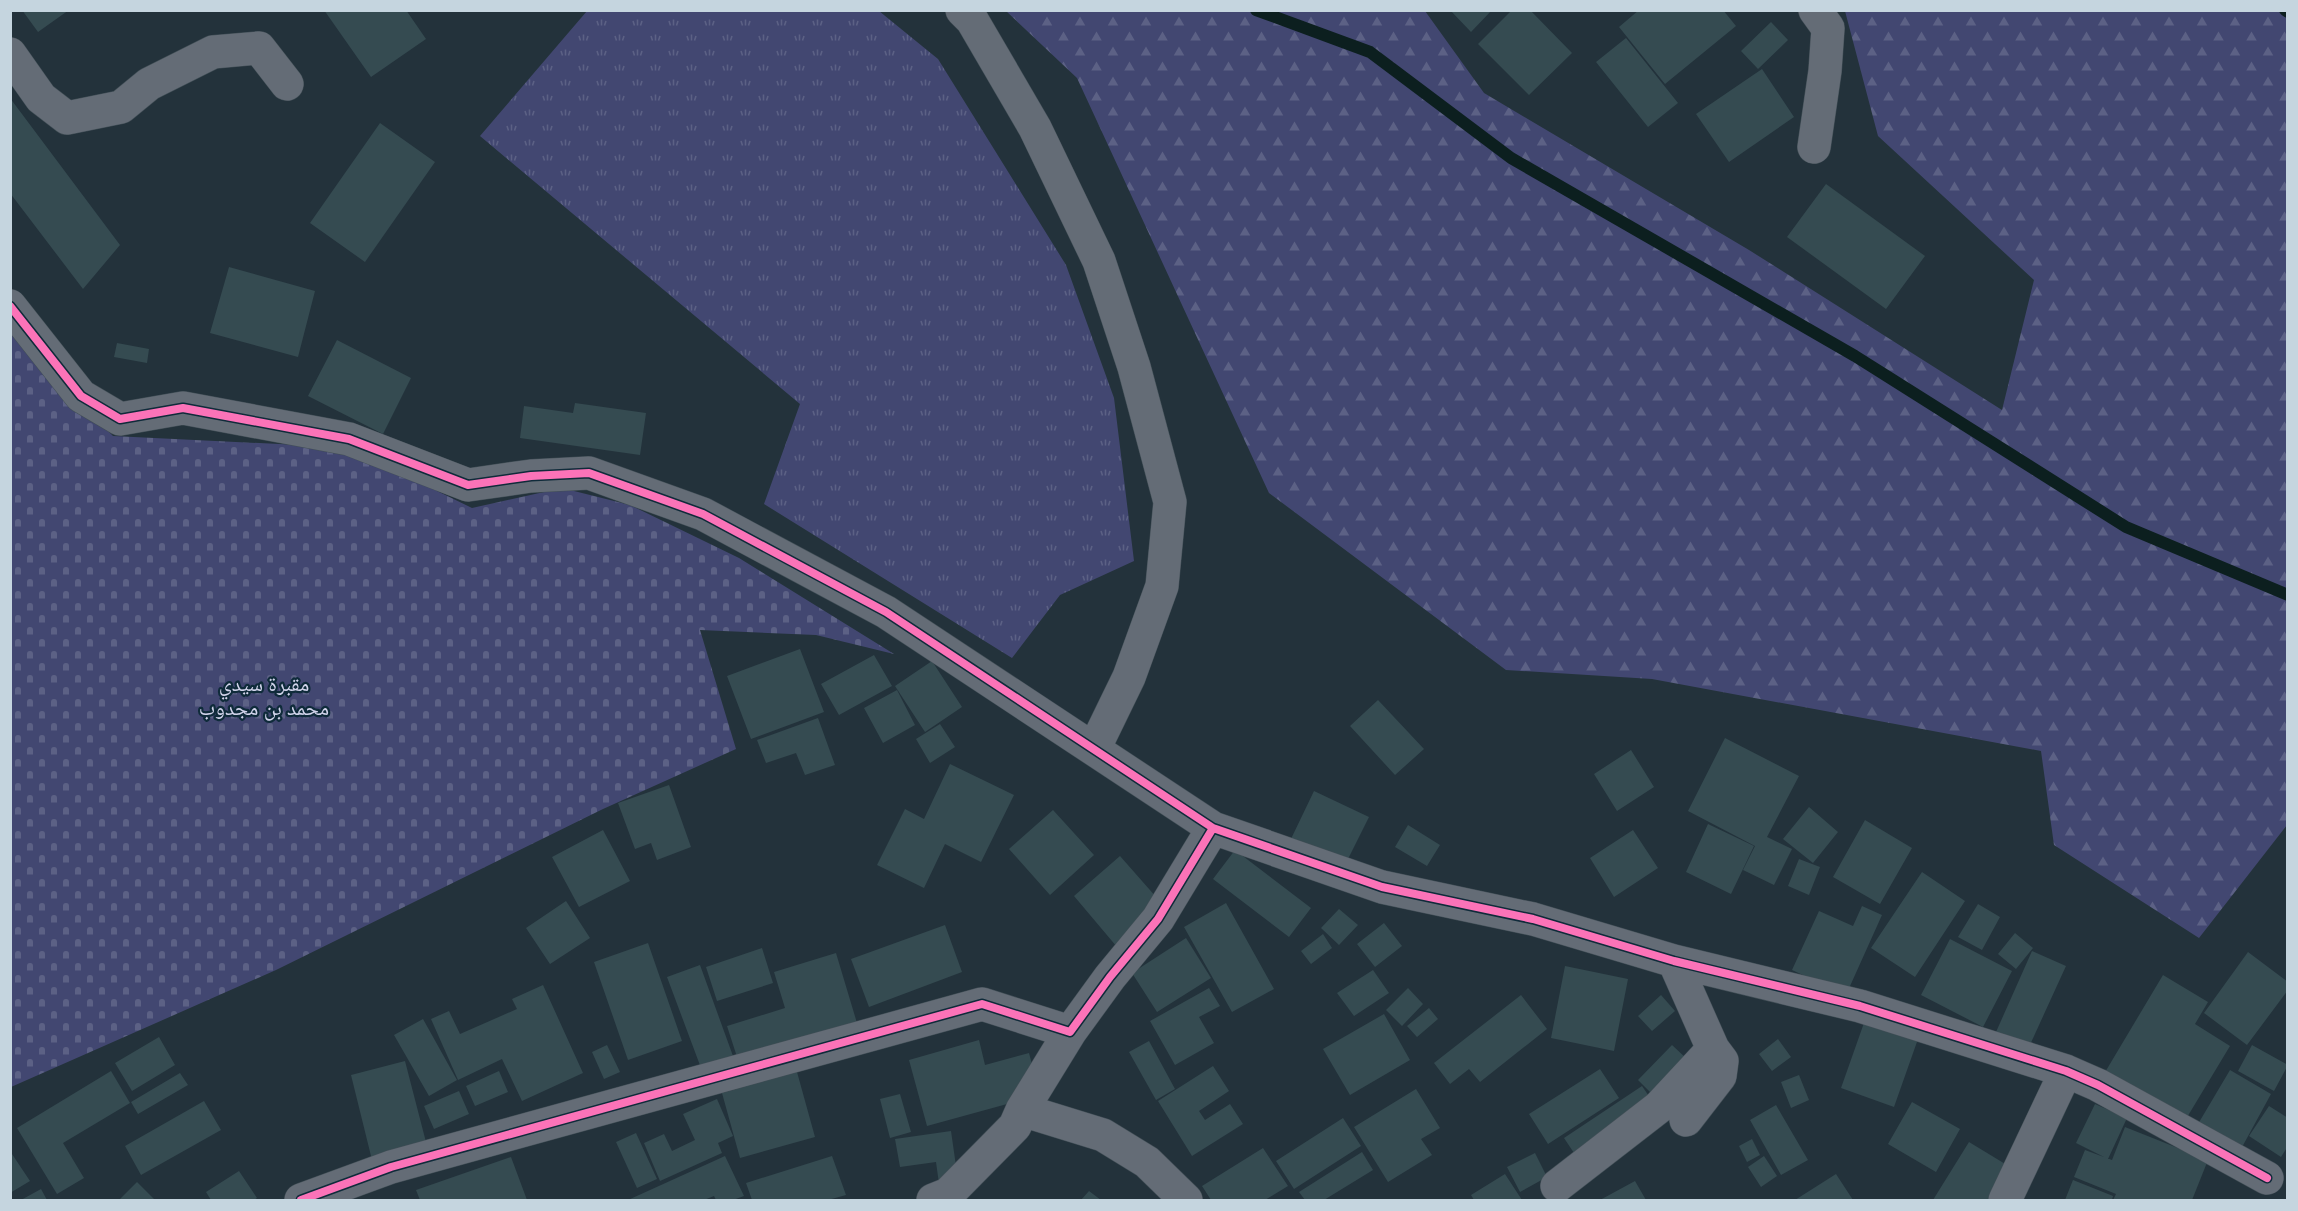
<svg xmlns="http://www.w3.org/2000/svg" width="2298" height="1211" font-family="'Golos Text','Noto Naskh Arabic',sans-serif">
	<defs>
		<pattern id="grass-tufts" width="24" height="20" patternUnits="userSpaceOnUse" patternTransform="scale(1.5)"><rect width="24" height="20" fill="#424771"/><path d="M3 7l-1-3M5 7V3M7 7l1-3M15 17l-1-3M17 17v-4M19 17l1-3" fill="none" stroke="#5c6185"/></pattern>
		<pattern id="forest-firs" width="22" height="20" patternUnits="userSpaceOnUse" patternTransform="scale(1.5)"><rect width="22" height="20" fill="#424771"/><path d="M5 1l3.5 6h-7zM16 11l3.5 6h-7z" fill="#5c6185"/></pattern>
		<pattern id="cemetery-stones" width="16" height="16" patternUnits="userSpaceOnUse" patternTransform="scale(1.5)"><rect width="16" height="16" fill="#424771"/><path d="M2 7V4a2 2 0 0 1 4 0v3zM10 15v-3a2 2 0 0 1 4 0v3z" fill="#5c6185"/></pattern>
	</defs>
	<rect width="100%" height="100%" fill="#23323b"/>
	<!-- grass -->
	<path fill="url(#grass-tufts)" d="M 587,11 L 879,11 L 938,59 L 1066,265 L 1114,398 L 1134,561 L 1060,595 L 1012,658 L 764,504 L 800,404 L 480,136 Z"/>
	<!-- forest -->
	<path fill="url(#forest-firs)" d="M 1006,11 L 1425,11 L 1484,93 L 1749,250 L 2002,410 L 2034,280 L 1878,136 L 1845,11 L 2287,11 L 2287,825 L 2199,938 L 2054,845 L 2041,751 L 1652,679 L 1506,670 L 1269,493 L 1077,78 Z"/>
	<!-- cemetery -->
	<path fill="url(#cemetery-stones)" d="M 10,321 L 65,388 L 113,436 L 320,446 L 396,471 L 472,508 L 562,488 L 630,505 L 739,558 L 894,654 L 816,635 L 700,630 L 736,749 L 603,809 L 276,970 L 11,1087 Z"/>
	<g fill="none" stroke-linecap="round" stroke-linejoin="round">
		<!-- stream -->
		<path stroke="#0c1f1f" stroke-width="12" d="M 1256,10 L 1370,52 L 1511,158 L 1855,356 L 2126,527 L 2288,595
			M 2285,10 L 2288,12"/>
	</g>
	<!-- building -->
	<path fill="#354b51" d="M 22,10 L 69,10 L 38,32 Z
		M 324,10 L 406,10 L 426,39 L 371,77 Z
		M 1450,10 L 1492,10 L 1471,32 Z
		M 1512,10 L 1530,10 L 1572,53 L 1529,95 L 1478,44 Z
		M 1639,10 L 1723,10 L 1736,26 L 1665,84 L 1619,27 Z
		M 1771,22 L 1788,40 L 1758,69 L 1741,51 Z
		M 1626,38 L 1678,103 L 1648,127 L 1596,62 Z
		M 1762,69 L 1794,117 L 1729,162 L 1696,114 Z
		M 10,98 L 120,245 L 83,289 L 10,193 Z
		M 380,123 L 435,162 L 365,262 L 310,223 Z
		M 1826,184 L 1925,256 L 1886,309 L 1787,237 Z
		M 229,267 L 315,291 L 298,357 L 210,333 Z
		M 337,340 L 411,378 L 383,434 L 308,396 Z
		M 117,343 L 149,349 L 147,363 L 114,357 Z
		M 575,403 L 646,413 L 640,455 L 520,438 L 524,406 L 573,413 Z
		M 800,649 L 824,712 L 751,739 L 727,676 Z
		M 874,655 L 892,686 L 839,715 L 821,684 Z
		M 932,661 L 962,707 L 925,732 L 895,686 Z
		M 897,690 L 915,725 L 883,743 L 864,708 Z
		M 1378,700 L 1424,749 L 1395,775 L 1350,726 Z
		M 818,718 L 835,765 L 805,775 L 796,753 L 766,763 L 757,740 Z
		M 940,724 L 955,747 L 930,763 L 916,739 Z
		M 1725,738 L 1799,776 L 1767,837 L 1792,849 L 1774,885 L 1743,870 L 1755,846 L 1688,811 Z
		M 1631,750 L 1654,787 L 1617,811 L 1594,774 Z
		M 950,764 L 1014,795 L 981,862 L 945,844 L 924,888 L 877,865 L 905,809 L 924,819 Z
		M 669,785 L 691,847 L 657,860 L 651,843 L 635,849 L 618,803 Z
		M 1314,791 L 1369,817 L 1344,867 L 1290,841 Z
		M 1809,807 L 1838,832 L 1813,863 L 1783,839 Z
		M 1053,810 L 1094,855 L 1050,895 L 1009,849 Z
		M 1865,820 L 1912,848 L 1880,904 L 1833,877 Z
		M 1708,824 L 1754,846 L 1731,894 L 1686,872 Z
		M 1408,825 L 1440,845 L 1427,866 L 1395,847 Z
		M 603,830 L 630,881 L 579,907 L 552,857 Z
		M 1633,830 L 1658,868 L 1614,897 L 1590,858 Z
		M 1235,850 L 1311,908 L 1289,937 L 1213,879 Z
		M 1120,856 L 1164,906 L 1117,947 L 1074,896 Z
		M 1799,859 L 1820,867 L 1809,895 L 1788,886 Z
		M 1922,872 L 1965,901 L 1915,977 L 1871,948 Z
		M 566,901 L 590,938 L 550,964 L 526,928 Z
		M 1226,903 L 1274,989 L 1232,1012 L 1184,927 Z
		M 1978,904 L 2000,917 L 1982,950 L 1958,937 Z
		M 1862,906 L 1882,915 L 1846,995 L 1792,970 L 1819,911 L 1853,926 Z
		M 1339,909 L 1358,925 L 1339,945 L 1321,928 Z
		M 1384,923 L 1402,946 L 1375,967 L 1357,944 Z
		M 945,925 L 962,972 L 869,1007 L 851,959 Z
		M 2015,933 L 2033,948 L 2016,969 L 1998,954 Z
		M 1323,934 L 1332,948 L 1311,964 L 1301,951 Z
		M 1186,938 L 1211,978 L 1157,1012 L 1132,973 Z
		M 1950,939 L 2012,971 L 1983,1027 L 1921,995 Z
		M 648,943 L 682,1041 L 628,1060 L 594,962 Z
		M 762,948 L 773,983 L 717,1001 L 706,967 Z
		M 2032,951 L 2066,966 L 2029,1047 L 1996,1032 Z
		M 2248,952 L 2288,982 L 2288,990 L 2247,1045 L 2204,1013 Z
		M 836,953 L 857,1023 L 738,1060 L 727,1026 L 785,1008 L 774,972 Z
		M 700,965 L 733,1056 L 701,1068 L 667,977 Z
		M 1565,966 L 1628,979 L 1614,1051 L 1551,1038 Z
		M 1373,970 L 1389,993 L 1354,1016 L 1337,993 Z
		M 2163,975 L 2208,1002 L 2195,1024 L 2230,1046 L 2186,1119 L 2101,1079 Z
		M 543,985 L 583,1073 L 522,1101 L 502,1059 L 458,1080 L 431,1019 L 449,1011 L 460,1034 L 517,1009 L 512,999 Z
		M 1209,988 L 1220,1006 L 1199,1017 L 1214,1043 L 1175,1065 L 1150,1021 Z
		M 1408,988 L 1423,1004 L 1402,1026 L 1386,1010 Z
		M 1521,995 L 1547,1029 L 1480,1082 L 1469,1069 L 1450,1084 L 1434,1063 Z
		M 1661,995 L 1675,1011 L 1652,1031 L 1638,1016 Z
		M 1429,1008 L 1438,1019 L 1417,1037 L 1407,1026 Z
		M 1384,1014 L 1410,1060 L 1350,1095 L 1323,1049 Z
		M 423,1019 L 457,1080 L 429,1096 L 394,1035 Z
		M 1865,1020 L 1918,1039 L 1894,1107 L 1841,1088 Z
		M 159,1037 L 175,1065 L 132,1091 L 115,1063 Z
		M 1778,1039 L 1791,1057 L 1772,1071 L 1759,1054 Z
		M 979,1040 L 985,1065 L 1029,1053 L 1040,1095 L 927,1126 L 909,1060 Z
		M 1149,1041 L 1175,1089 L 1156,1100 L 1129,1052 Z
		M 607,1045 L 620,1072 L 604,1079 L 592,1052 Z
		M 1672,1045 L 1702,1073 L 1667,1109 L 1638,1080 Z
		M 2252,1045 L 2288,1065 L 2274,1091 L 2238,1071 Z
		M 405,1061 L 427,1146 L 372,1160 L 351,1075 Z
		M 1213,1066 L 1229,1091 L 1199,1111 L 1205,1120 L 1230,1104 L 1243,1124 L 1192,1156 L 1158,1101 Z
		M 1600,1069 L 1619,1098 L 1548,1144 L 1529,1114 Z
		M 2230,1070 L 2271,1094 L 2241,1149 L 2198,1124 Z
		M 111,1071 L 130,1103 L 63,1143 L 84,1178 L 57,1194 L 17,1128 Z
		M 499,1071 L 508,1092 L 475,1106 L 466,1086 Z
		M 797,1072 L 815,1137 L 740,1158 L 722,1093 Z
		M 180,1073 L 188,1085 L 138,1114 L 131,1102 Z
		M 1799,1075 L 1809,1100 L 1791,1108 L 1781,1082 Z
		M 1642,1086 L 1657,1108 L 1578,1159 L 1564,1138 Z
		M 1416,1089 L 1440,1128 L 1421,1139 L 1432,1155 L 1388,1182 L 1354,1127 Z
		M 459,1091 L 469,1114 L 434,1129 L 424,1106 Z
		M 900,1094 L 911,1132 L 890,1138 L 880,1099 Z
		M 717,1099 L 733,1136 L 718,1143 L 722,1153 L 660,1181 L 644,1143 L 664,1134 L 672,1151 L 695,1140 L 683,1114 Z
		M 204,1101 L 221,1130 L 141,1175 L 125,1146 Z
		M 1912,1102 L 1960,1129 L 1936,1172 L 1888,1144 Z
		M 2095,1104 L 2127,1118 L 2108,1159 L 2076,1143 Z
		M 1776,1105 L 1808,1160 L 1781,1175 L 1750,1120 Z
		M 2269,1106 L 2288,1118 L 2288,1146 L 2281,1157 L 2249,1136 Z
		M 1343,1118 L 1361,1146 L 1294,1189 L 1276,1161 Z
		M 2125,1127 L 2208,1160 L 2192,1200 L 2113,1200 L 2116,1194 L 2074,1177 L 2085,1150 L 2112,1160 Z
		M 951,1131 L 959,1187 L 940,1191 L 936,1162 L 900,1167 L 895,1139 Z
		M 636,1133 L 657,1179 L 637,1188 L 616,1142 Z
		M 1752,1139 L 1760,1155 L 1747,1162 L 1739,1146 Z
		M 1969,1142 L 2025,1176 L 2010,1200 L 1933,1200 Z
		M 1263,1148 L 1288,1186 L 1265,1200 L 1211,1200 L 1202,1186 Z
		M 10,1151 L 30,1181 L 10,1193 Z
		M 1362,1152 L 1373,1170 L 1324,1200 L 1305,1200 L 1299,1192 Z
		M 1535,1153 L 1547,1177 L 1520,1192 L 1507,1167 Z
		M 725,1156 L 744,1196 L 733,1200 L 716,1200 L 714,1196 L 704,1200 L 628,1200 Z
		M 832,1156 L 846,1195 L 828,1200 L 752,1200 L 746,1183 Z
		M 1764,1156 L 1777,1176 L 1761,1187 L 1748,1167 Z
		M 511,1157 L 527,1200 L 420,1200 L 416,1190 Z
		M 239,1171 L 257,1198 L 254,1200 L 211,1200 L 206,1192 Z
		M 1505,1174 L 1522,1200 L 1474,1200 L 1471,1195 Z
		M 1836,1174 L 1853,1200 L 1795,1200 Z
		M 2073,1180 L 2113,1196 L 2112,1200 L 2065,1200 Z
		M 1635,1181 L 1646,1200 L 1600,1200 Z
		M 137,1182 L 155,1200 L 119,1200 Z
		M 41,1189 L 47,1200 L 21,1200 Z
		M 1089,1191 L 1101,1200 L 1081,1200 Z"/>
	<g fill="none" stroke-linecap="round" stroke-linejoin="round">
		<!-- minor casing -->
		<g stroke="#424f57" stroke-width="34">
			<path id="minor" d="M 962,10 L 972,20 L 1035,128 L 1099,261 L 1134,367 L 1170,502 L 1162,586 L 1129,677 L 1094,749
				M 10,54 L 41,98 L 67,118 L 121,107 L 149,84 L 213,52 L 259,48 L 287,84
				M 1814,147 L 1825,71 L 1828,28 L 1815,10
				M 10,306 L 81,396 L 120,419 L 183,408 L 349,439 L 468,485 L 531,476 L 589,473 L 703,514 L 886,612 L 1213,828 L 1382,887 L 1533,919 L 1674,961 L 1860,1006 L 2066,1071 L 2098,1085 L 2267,1178
				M 1674,961 L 1713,1049 L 1722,1061 L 1720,1076 L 1686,1120
				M 1022,1110 L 1103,1135 L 1147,1162 L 1186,1200
				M 1557,1186 L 1659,1107 L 1713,1049
				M 301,1200 L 391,1167 L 982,1004 L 1070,1032 L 1110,977 L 1158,919 L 1213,828
				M 933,1200 L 948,1194 L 1015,1126 L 1022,1110 L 1070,1032
				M 2005,1200 L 2066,1071"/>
		</g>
		<!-- minor -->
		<use href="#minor" stroke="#646c76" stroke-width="33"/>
		<!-- cycleway casing -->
		<g stroke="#0f2b3a" stroke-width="11">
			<path id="cycleway" d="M 10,306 L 81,396 L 120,419 L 183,408 L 349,439 L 468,485 L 531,476 L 589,473 L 703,514 L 886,612 L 1213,828 L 1382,887 L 1533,919 L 1674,961 L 1860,1006 L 2066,1071 L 2098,1085 L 2267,1178
				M 301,1200 L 391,1167 L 982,1004 L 1070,1032 L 1110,977 L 1158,919 L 1213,828"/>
		</g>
		<!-- cycleway -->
		<use href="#cycleway" stroke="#fb73b8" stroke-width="8"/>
	</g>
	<g text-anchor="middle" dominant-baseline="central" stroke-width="4.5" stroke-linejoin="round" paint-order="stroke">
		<!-- park labels -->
		<g font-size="21" fill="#d3d5ec" stroke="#0f2b3a">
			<text x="264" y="683">مقبرة سيدي<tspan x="264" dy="24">محمد بن مجدوب</tspan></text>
		</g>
	</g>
	<!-- border -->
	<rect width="2298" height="1211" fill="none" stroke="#c5d5df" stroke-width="24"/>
</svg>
